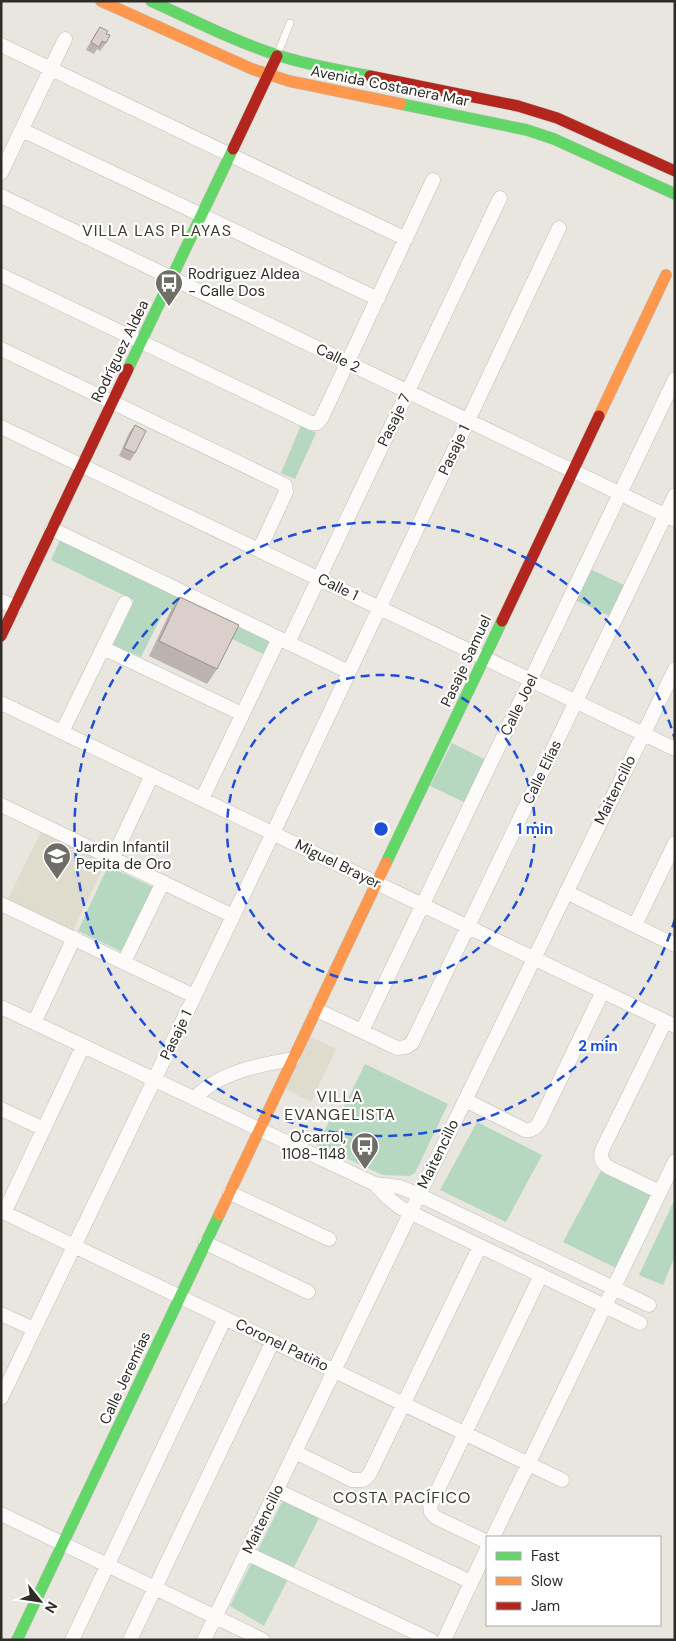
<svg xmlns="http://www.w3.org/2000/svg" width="676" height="1641" font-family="'DM Sans',sans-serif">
	<rect width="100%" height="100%" fill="#e8e6df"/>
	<!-- built -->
	<path fill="#dfdbcd" d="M 41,831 L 106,862 L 73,930 L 8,899 Z
		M 309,1036 L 336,1049 L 311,1102 L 284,1088 Z"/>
	<!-- green -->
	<path fill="#b6d7c0" d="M 301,425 L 316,433 L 295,479 L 281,473 Z
		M 60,540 L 271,640 L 263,654 L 166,607 L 141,657 L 113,645 L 134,600 L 51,560 Z
		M 590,569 L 626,586 L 612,617 L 575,600 Z
		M 452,743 L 486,760 L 466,803 L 430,786 Z
		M 108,866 L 153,887 L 123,952 L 78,931 Z
		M 365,1064 L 448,1104 L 415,1173 L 409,1176 L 383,1175 L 317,1145 L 333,1114 L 339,1117 Z
		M 477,1122 L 542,1155 L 506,1222 L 440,1190 Z
		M 601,1171 L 651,1196 L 616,1268 L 563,1242 Z
		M 674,1201 L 675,1256 L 663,1285 L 639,1275 Z
		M 283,1500 L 319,1518 L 264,1626 L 230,1606 Z"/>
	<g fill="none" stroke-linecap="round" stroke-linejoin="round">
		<!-- lane casing -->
		<g stroke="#c0beb8" stroke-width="8">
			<path id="lane" d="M 278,53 L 290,23"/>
		</g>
		<!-- street casing -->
		<g stroke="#c0beb8" stroke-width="15">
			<path id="street" d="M 1,45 L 406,239
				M 22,130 L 378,299
				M 1,173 L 65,39
				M 1,196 L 675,520
				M 1,275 L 311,423 L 317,423 L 321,419 L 433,180
				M 1,349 L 285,485 L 286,492 L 259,550
				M 1,427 L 675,749
				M 52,529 L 349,672
				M 1,601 L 15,607
				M 288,643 L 500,198
				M 103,648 L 242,714
				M 1,703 L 675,1026
				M 62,732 L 125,603
				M 202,799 L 279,638
				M 1,805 L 233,916
				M 113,858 L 152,775
				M 566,892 L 675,945
				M 1,904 L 194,996
				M 635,925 L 675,843
				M 124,962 L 163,882
				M 1,1007 L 375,1184 L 400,1187 L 419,1195 L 649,1305
				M 317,1010 L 397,1048 L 406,1047 L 412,1043 L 675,495
				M 34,1023 L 74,938
				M 362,1031 L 675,379
				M 194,1099 C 218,1072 259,1065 293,1059
				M 465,1100 L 525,1130 C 532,1131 536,1128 539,1123 L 603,991
				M 1,1109 L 44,1129
				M 375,1184 L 387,1197 L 401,1208 L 640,1323
				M 660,1192 L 608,1167 C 602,1163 600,1157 602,1150 L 665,1022
				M 230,1193 L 329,1239
				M 1,1211 L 562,1480
				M 4,1213 L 83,1046
				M 206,1243 L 308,1292
				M 1,1314 L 34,1329
				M 1,1398 L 273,833 L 559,228
				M 295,1452 L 352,1480 L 363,1480 L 369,1475 L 480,1246
				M 276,1490 L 471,1582
				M 1,1514 L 263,1640
				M 493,1537 L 675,1161
				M 487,1542 L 435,1517 L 431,1512 L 430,1506 L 541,1275
				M 246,1553 L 431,1640
				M 72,1640 L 225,1318
				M 130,1640 L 273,1341
				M 204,1640 L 419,1195 L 675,669
				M 444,1640 L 487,1549"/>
		</g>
		<!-- fast casing -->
		<g stroke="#c0beb8" stroke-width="12">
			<path id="fast" d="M 151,1 C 193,20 234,41 277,55 C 307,65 339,70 370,76
				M 401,104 L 527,130 L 554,139 L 675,194
				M 128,369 L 233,149
				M 386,863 L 502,621
				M 17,1640 L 219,1215"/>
		</g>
		<!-- slow casing -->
		<g stroke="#c0beb8" stroke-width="12">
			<path id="slow" d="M 101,1 L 252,69 L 289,81 L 401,104
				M 599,416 L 666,275
				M 219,1215 L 386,863"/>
		</g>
		<!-- jam casing -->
		<g stroke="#c0beb8" stroke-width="12">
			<path id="jam" d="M 370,76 L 518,106 L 557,118 L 675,171
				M 233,149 L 277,56
				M 502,621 L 599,416
				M 1,636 L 128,369"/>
		</g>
		<!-- lane -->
		<use href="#lane" stroke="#fcfbfa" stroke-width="7"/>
		<!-- street -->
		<use href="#street" stroke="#fcfbfa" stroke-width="14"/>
		<!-- fast -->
		<use href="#fast" stroke="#63d668" stroke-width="11"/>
		<!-- slow -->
		<use href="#slow" stroke="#ff974d" stroke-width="11"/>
		<!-- jam -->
		<use href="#jam" stroke="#b3261e" stroke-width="11"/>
	</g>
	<!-- wall -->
	<path fill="#bcb2af" d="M 100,27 L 106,34 L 106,43 L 100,51 L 97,49 L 94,54 L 86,50 L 95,34 Z
		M 135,425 L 135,453 L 130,461 L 119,456 L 129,433 Z
		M 180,597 L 217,669 L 207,684 L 149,656 L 170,612 Z"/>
	<!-- building -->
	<path fill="#dbcfcb" stroke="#99918e" d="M 100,27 L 108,31 L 106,34 L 110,35 L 106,43 L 102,41 L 99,47 L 91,42 Z
		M 135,425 L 146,431 L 135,453 L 124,448 Z
		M 180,597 L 239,625 L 217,669 L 159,641 Z"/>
	<!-- distance rings -->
	<g fill="none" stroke="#1d4ed8" stroke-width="2.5" stroke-dasharray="9 6">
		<circle cx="381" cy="829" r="154"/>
		<path d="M675 919A307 307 0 1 1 675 739"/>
	</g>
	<!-- icons -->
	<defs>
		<g id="bus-pin" transform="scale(1.4375)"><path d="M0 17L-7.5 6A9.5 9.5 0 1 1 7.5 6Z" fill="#6f6d67" stroke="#fff"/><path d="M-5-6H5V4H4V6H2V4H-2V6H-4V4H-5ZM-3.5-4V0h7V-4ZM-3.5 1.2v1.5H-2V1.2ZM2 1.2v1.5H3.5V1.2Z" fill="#fff"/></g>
		<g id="school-pin" transform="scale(1.4375)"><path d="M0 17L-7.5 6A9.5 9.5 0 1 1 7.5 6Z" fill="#6f6d67" stroke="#fff"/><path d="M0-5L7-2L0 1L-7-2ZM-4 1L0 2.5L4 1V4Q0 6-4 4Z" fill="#fff"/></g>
	</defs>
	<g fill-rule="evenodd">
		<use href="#bus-pin" x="169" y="283"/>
		<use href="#school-pin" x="57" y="856"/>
		<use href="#bus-pin" x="365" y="1146"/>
	</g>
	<g text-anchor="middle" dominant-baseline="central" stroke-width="4.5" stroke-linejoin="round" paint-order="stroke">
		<!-- street labels -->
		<g font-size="15" fill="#2e2c27" stroke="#fff">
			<text transform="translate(390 86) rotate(11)">Avenida Costanera Mar</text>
			<text transform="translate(120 351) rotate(-64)">Rodríguez Aldea</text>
			<text transform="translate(338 358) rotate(26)">Calle 2</text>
			<text transform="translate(394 420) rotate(-64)">Pasaje 7</text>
			<text transform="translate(454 450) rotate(-65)">Pasaje 1</text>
			<text transform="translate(338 587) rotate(26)">Calle 1</text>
			<text transform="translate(466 661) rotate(-65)">Pasaje Samuel</text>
			<text transform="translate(519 705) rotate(-64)">Calle Joel</text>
			<text transform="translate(542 772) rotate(-64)">Calle Elías</text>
			<text transform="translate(615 790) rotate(-64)">Maitencillo</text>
			<text transform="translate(338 864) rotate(26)">Miguel Brayer</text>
			<text transform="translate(176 1035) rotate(-64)">Pasaje 1</text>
			<text transform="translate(438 1154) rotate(-64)">Maitencillo</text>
			<text transform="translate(282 1345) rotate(26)">Coronel Patiño</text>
			<text transform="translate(125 1378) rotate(-65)">Calle Jeremías</text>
			<text transform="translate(263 1519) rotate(-64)">Maitencillo</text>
		</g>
		<!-- poi labels -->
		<g font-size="15" fill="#2e2c27" stroke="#fff" text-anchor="start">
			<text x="188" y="274">Rodriguez Aldea<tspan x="188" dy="17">- Calle Dos</tspan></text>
			<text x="76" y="847">Jardin Infantil<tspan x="76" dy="17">Pepita de Oro</tspan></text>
			<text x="346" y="1137" text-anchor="end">O'carrol,<tspan x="346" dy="17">1108-1148</tspan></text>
		</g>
		<!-- neighbourhood labels -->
		<g font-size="16" letter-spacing="1" fill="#3e3b31" stroke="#fff">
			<text x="157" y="230">VILLA LAS PLAYAS</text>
			<text x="340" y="1096">VILLA<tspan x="340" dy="18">EVANGELISTA</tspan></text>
			<text x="402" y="1497">COSTA PACÍFICO</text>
		</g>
	</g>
	<circle cx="381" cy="829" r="8" fill="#1d4ed8" stroke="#fff" stroke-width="2.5"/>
	<g font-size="15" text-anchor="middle" font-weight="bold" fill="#1d4ed8" stroke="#fff" stroke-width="4.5" stroke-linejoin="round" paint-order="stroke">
		<text x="535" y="834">1 min</text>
		<text x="598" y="1051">2 min</text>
	</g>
	<!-- border -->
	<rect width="676" height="1641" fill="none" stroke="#2e2c27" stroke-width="5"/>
	<!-- legend -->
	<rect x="486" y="1536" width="175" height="90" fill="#ffffff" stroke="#ababa9"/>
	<rect x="496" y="1552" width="25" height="8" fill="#63d668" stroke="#ababa9"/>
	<text x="531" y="1561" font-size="15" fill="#2e2c27">Fast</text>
	<rect x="496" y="1577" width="25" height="8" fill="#ff974d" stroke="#ababa9"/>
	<text x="531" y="1586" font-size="15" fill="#2e2c27">Slow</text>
	<rect x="496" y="1602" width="25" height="8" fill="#b3261e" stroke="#ababa9"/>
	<text x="531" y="1611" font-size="15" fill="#2e2c27">Jam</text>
	<!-- north arrow -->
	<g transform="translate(40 1601) rotate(120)" stroke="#ffffff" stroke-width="4" paint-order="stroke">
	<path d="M0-4L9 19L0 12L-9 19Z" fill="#2e2c27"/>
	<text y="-8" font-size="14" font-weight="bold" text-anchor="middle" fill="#2e2c27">N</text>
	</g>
</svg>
